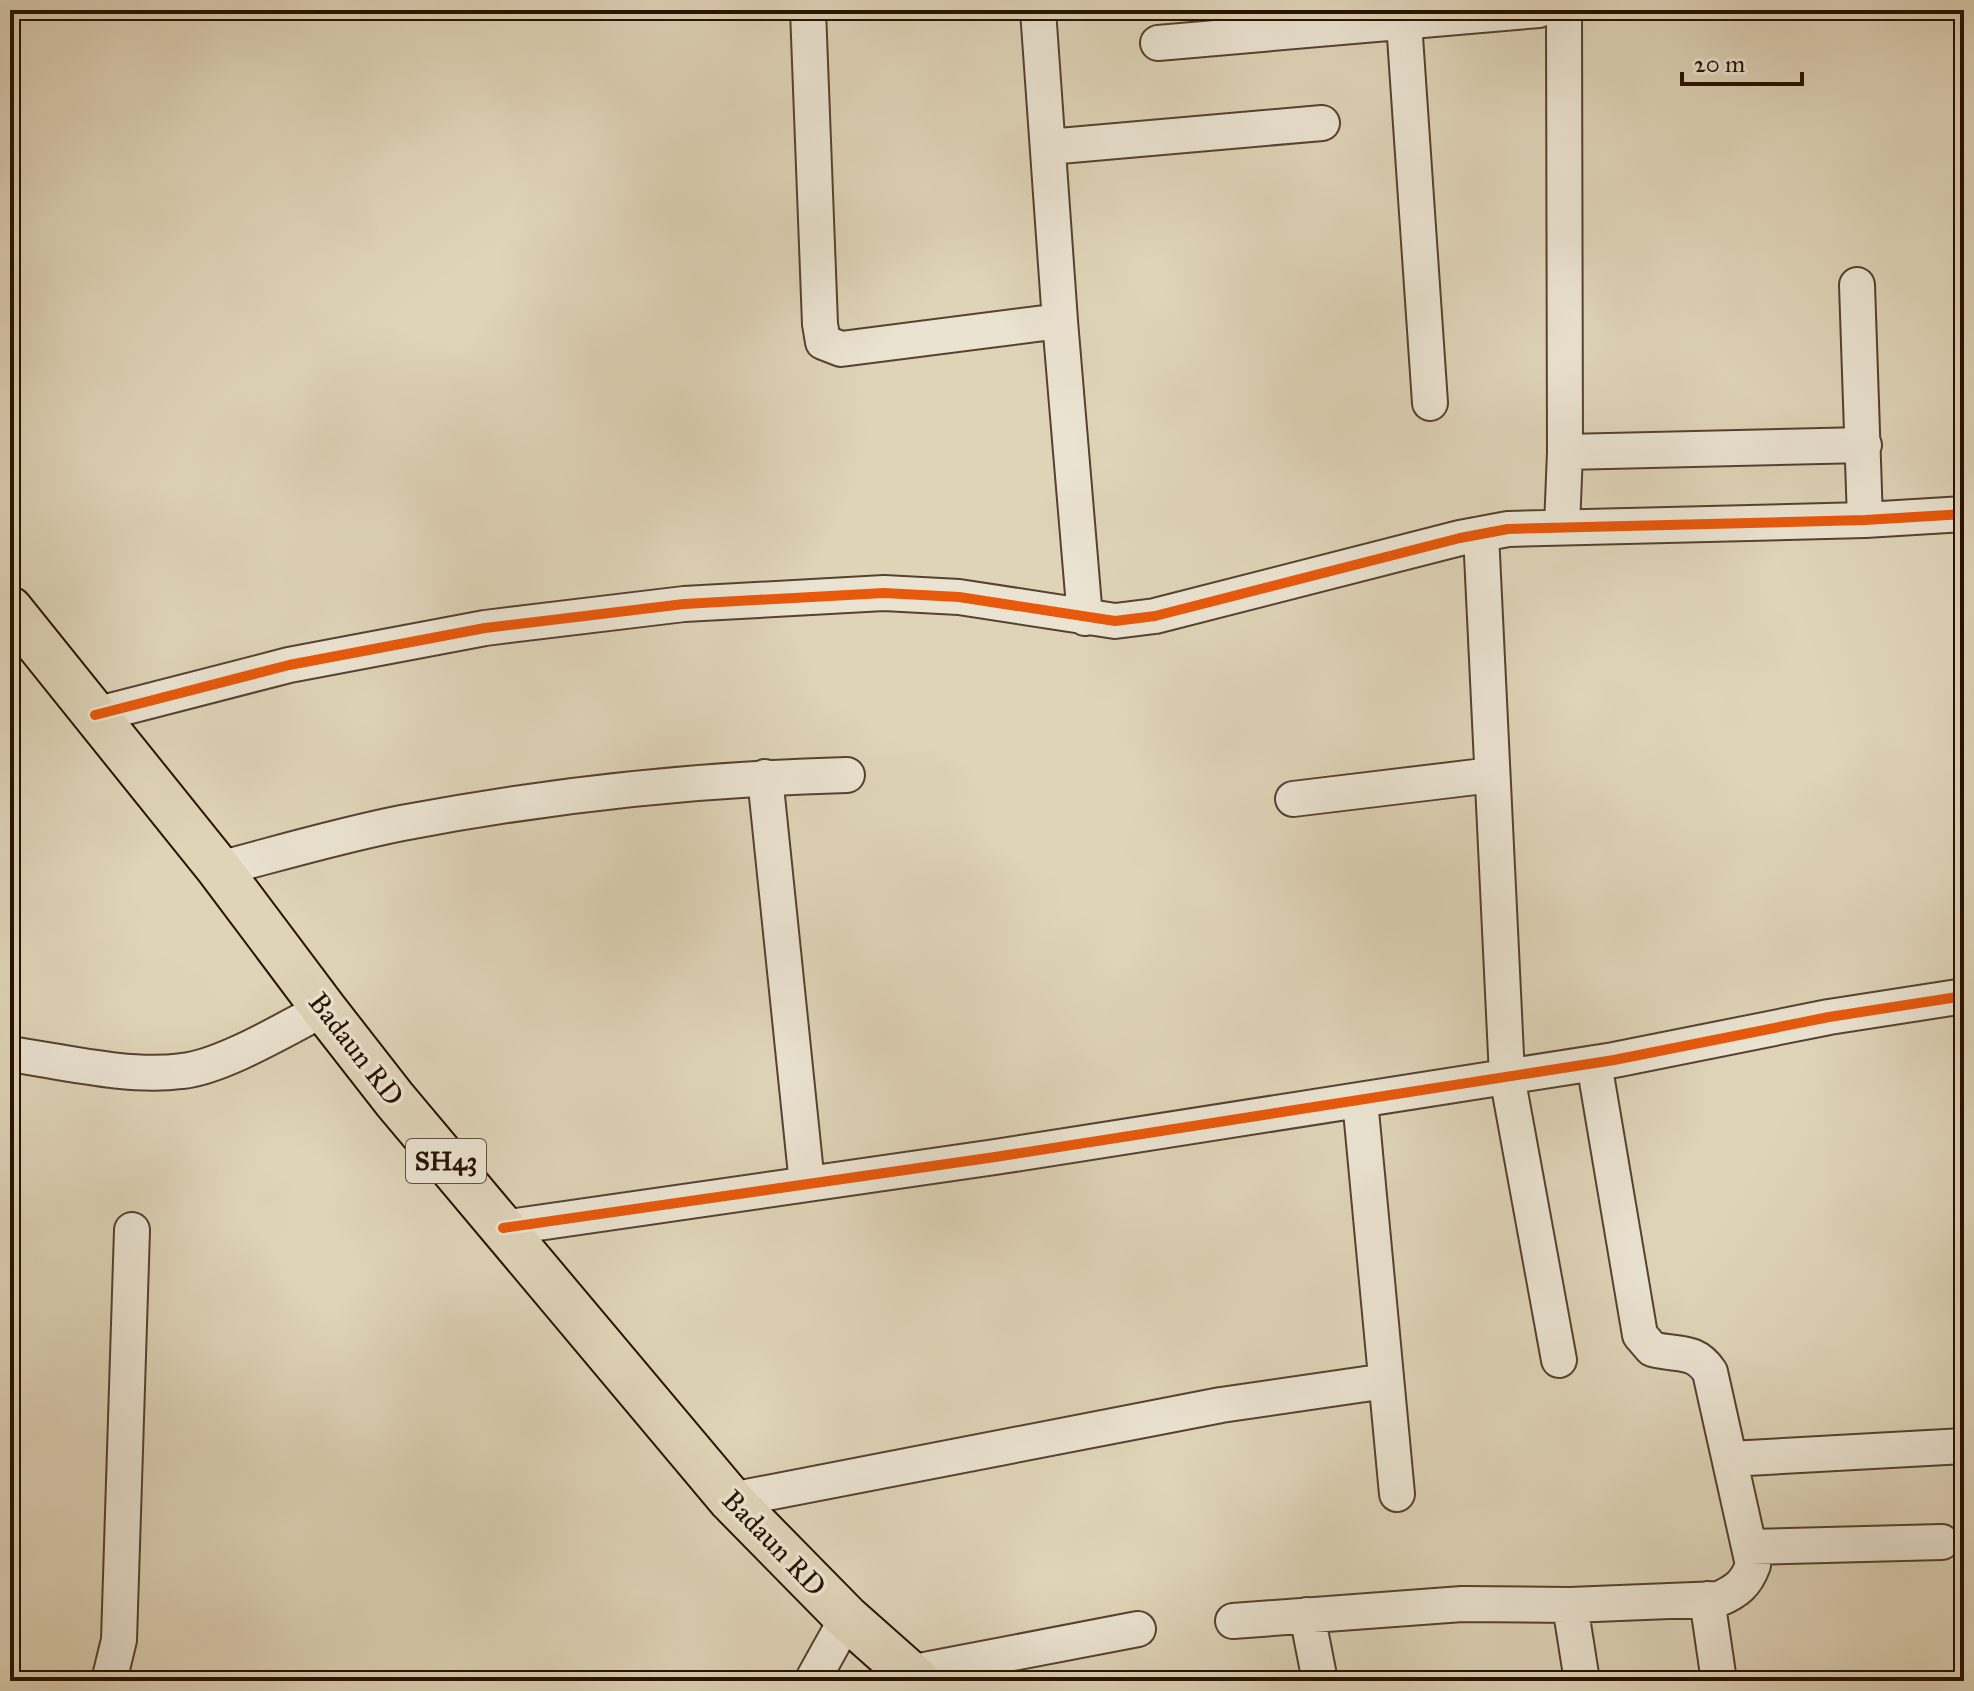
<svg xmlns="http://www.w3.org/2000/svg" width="1974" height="1691" font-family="'IM FELL Great Primer',serif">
	<rect width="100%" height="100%" fill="#dfd4b8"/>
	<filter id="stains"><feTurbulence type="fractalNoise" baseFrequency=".0025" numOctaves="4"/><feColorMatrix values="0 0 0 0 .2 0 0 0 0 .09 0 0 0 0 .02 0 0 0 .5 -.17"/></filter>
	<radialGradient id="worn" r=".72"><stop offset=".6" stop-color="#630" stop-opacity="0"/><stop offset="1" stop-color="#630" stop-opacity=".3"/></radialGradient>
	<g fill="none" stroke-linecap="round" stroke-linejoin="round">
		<!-- minor casing -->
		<g stroke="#56422f" stroke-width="38">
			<path id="minor" d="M 808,10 L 820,324 L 823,342 L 841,349 L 1060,321
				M 1038,10 L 1060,321 L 1085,618
				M 1404,22 L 1430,403
				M 1158,43 L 1539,10
				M 1048,147 L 1322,123
				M 1857,285 L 1865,520
				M 1565,452 L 1864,445
				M 1562,527 L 1565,452 L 1564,10
				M 1481,534 L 1507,1076 L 1559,1360
				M 95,715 L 289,665 L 485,628 L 684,604 L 884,593 L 959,597 L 1115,621 L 1155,616 L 1460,538 L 1508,529 L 1865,520 L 1964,514
				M 765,777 L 807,1184
				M 1293,799 L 1492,775
				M 219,869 C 280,853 341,835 402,823 C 549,795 697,779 847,775
				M 10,1054 C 64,1062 128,1078 182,1071 C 222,1067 287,1028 324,1009
				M 1360,1100 L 1397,1494
				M 503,1228 L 995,1157 L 1614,1060 L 1829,1017 L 1964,996
				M 1730,1459 L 1964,1446
				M 731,1500 L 1221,1405 L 1386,1381
				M 1750,1547 L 1942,1542
				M 1707,1599 L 1719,1681
				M 1570,1605 L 1582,1681
				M 1307,1615 L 1320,1681
				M 1233,1621 L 1462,1604 L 1570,1605 L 1719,1599 C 1737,1591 1746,1584 1753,1565 L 1710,1372 C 1694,1348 1677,1356 1652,1349 L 1640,1335 L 1594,1063
				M 909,1673 L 1138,1629
				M 109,1681 L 119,1640 L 132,1230
				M 812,1681 L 847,1618"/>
		</g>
		<!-- primary casing -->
		<g stroke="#281101" stroke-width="48">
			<path id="primary" d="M 10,609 L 219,869 L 324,1009 L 395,1100 L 731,1500 L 847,1618 L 918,1681"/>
		</g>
		<!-- minor -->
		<use href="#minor" stroke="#eae3d1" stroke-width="34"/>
		<!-- primary -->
		<use href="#primary" stroke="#dfd4b8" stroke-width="44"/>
		<!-- cycleway casing -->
		<g stroke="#eae3d1" stroke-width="15">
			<path id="cycleway" d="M 95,715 L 289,665 L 485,628 L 684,604 L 884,593 L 959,597 L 1115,621 L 1155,616 L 1460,538 L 1508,529 L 1865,520 L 1964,514
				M 503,1228 L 995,1157 L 1614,1060 L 1829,1017 L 1964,996"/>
		</g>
		<!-- cycleway -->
		<use href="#cycleway" stroke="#e8590c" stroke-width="10"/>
	</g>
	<g text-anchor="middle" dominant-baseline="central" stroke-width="7" stroke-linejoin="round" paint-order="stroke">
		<!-- shield labels -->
		<rect fill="#eae3d1" stroke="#62503f" stroke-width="2" x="406" y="1139" width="80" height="44" rx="6"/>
		<g font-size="26" font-weight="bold" fill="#281101">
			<text x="446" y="1161">SH43</text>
		</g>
		<!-- street labels -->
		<g font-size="28" fill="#281101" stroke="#eae3d1">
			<text transform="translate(356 1049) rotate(52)">Badaun RD</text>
			<text transform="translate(774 1543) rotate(46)">Badaun RD</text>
		</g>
	</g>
	<!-- margin -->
	<rect width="1974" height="1691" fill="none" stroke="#dfd4b8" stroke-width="40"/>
	<rect x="12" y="12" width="1950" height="1667" fill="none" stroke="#281101" stroke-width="4"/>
	<rect x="20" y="20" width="1934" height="1651" fill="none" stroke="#281101" stroke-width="2"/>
	<!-- scale -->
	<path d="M1682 72v12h120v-12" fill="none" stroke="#281101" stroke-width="4"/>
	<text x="1694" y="72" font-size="24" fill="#281101" stroke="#eae3d1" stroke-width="6" paint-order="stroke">20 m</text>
	<rect width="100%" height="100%" filter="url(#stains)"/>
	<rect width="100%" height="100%" fill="url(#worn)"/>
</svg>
